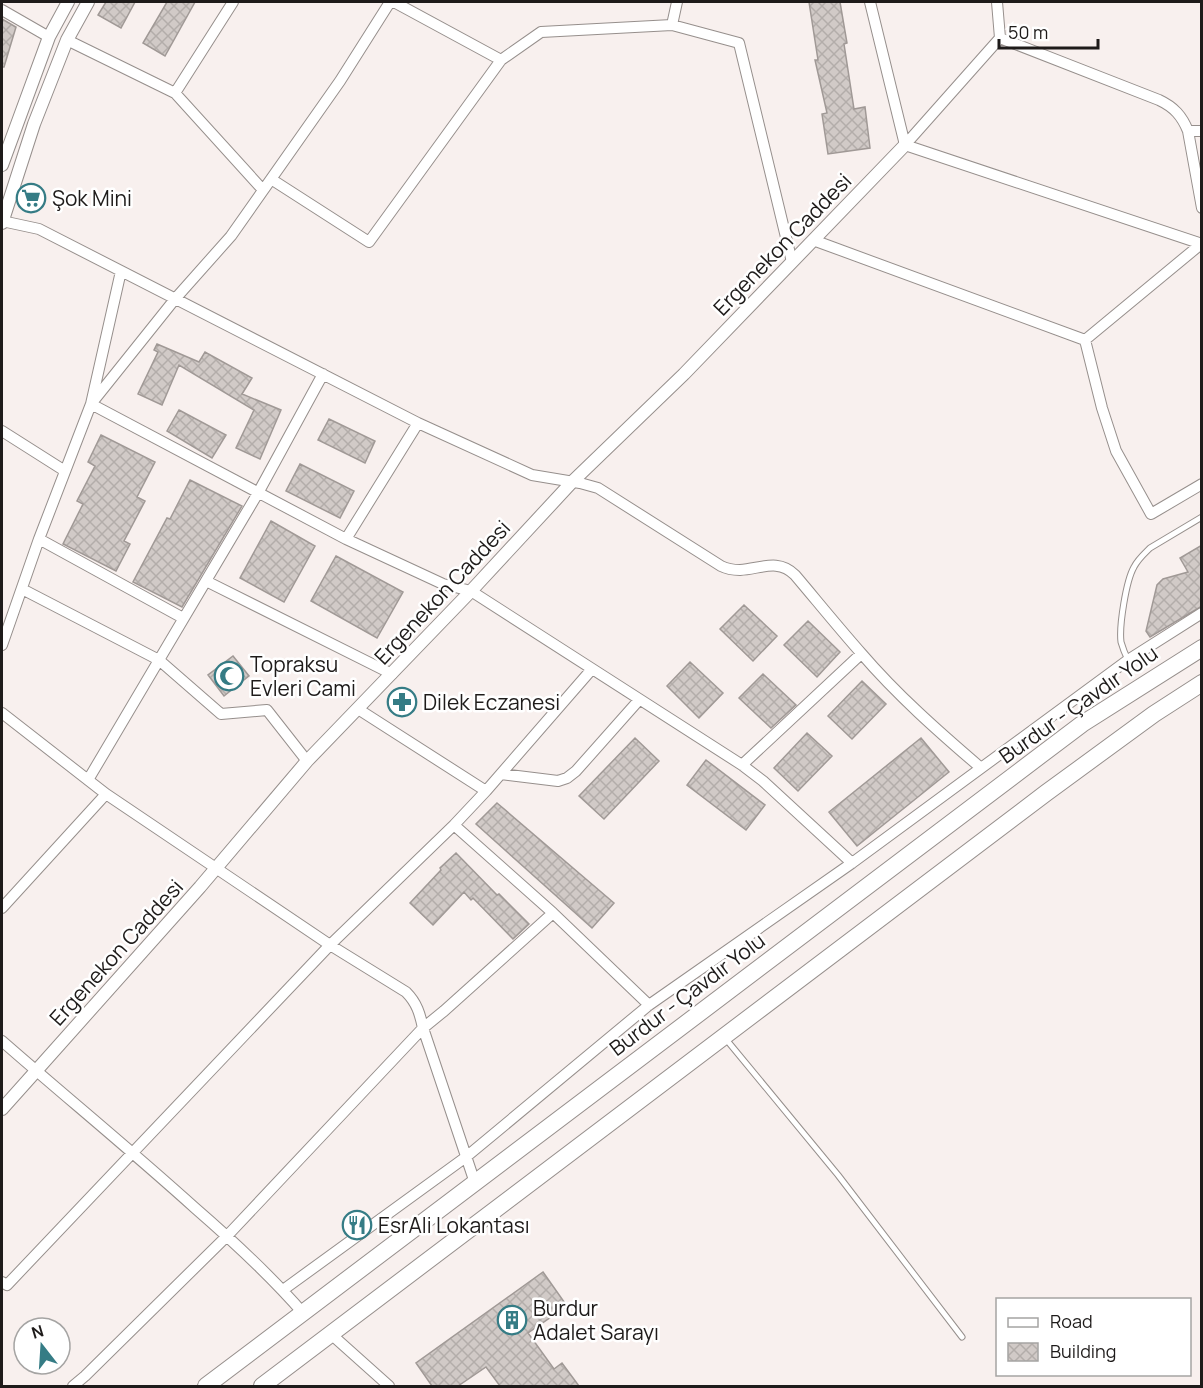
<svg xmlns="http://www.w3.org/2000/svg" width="1203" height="1388" font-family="Manrope,sans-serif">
	<defs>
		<pattern id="building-cross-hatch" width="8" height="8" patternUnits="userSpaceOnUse" patternTransform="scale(1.5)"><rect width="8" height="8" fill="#d1cac7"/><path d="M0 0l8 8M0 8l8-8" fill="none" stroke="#b3adaa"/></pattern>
	</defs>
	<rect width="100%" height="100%" fill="#f8f0ee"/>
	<!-- building -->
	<path fill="url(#building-cross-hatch)" stroke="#a09996" stroke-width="1.5" d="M 106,2 L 135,2 L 121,28 L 98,15 Z
		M 167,2 L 195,2 L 165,56 L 143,43 Z
		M 809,2 L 840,2 L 847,43 L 844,44 L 854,109 L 865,107 L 870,148 L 828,154 L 822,114 L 827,113 L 815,60 L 818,60 Z
		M 2,19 L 16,27 L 4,67 L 2,67 Z
		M 157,344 L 199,362 L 205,352 L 252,378 L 242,394 L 281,410 L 260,459 L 236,448 L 254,410 L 179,365 L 162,405 L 138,394 L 158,352 L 154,350 Z
		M 179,410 L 226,435 L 212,458 L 167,431 Z
		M 329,419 L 375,441 L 365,463 L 318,440 Z
		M 101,435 L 155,462 L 137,497 L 145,501 L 124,541 L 130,544 L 116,571 L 63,544 L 83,504 L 77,501 L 95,466 L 88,462 Z
		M 300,464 L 354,491 L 340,518 L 286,491 Z
		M 190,480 L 242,506 L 182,607 L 133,582 L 167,518 L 170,519 Z
		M 271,521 L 315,546 L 284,602 L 240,578 Z
		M 1202,545 L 1202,606 L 1150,637 L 1146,631 L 1157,585 L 1163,579 L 1188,572 L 1180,558 Z
		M 336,556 L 403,592 L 377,638 L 311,601 Z
		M 744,605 L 777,636 L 753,661 L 720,629 Z
		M 808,621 L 840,652 L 817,677 L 784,645 Z
		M 233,656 L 249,676 L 224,696 L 208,675 Z
		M 690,662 L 723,693 L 699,718 L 667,686 Z
		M 763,674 L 796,705 L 771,728 L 739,698 Z
		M 862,681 L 886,704 L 852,739 L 828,716 Z
		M 807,733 L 832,756 L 798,791 L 774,768 Z
		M 635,738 L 659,761 L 604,819 L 579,796 Z
		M 921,738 L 949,772 L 857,846 L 829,812 Z
		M 706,760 L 765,805 L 746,830 L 687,785 Z
		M 497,803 L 614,903 L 592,928 L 476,824 Z
		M 456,853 L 497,895 L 499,894 L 529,924 L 513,939 L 473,898 L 471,900 L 464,892 L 433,925 L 410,903 L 441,870 L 440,868 Z
		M 543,1272 L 567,1306 L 528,1333 L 554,1369 L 562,1363 L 579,1386 L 500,1386 L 486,1367 L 458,1386 L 432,1386 L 416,1363 Z"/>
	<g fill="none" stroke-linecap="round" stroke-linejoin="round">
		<!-- service casing -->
		<g stroke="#968f8c" stroke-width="7">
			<path id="service" d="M 1128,660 C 1125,654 1123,649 1121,642 C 1119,626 1126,581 1134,567 C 1138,559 1144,554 1150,548 L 1202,517
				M 725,1038 L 838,1175 L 962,1337"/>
		</g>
		<!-- minor casing -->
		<g stroke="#968f8c" stroke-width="12">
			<path id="minor" d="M 233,2 L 175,93 L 263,190
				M 394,2 L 501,60
				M 870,2 L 905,145
				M 2,10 L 49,37
				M 672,25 L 739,43 L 792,262
				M 1000,38 L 1159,100 C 1174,107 1182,116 1188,131 L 1202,208
				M 67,40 L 175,93
				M 1188,131 L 1202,131
				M 905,145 L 1202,244
				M 905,145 L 1000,38 L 997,2
				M 271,179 L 369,242 L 501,60 L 541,32 L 672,25 L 677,2
				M 2,221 L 39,229 L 418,423 L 532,475 L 580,483 L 598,488 L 721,566 C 727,569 733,570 740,570 C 760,569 778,558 795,575 C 817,601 838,627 861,653 C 897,695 939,732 981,768
				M 813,240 L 1085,340
				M 1201,244 L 1085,340 L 1102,408 L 1116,451 L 1151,514 L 1202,484
				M 121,271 L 91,404 L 346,539 L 443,584 L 471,591 L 742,765 L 763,781 L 852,863
				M 2,431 L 65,471
				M 39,539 L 183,618
				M 346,539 L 418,423
				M 206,581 L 392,674
				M 22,589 L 159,660 L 88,780
				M 2,645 L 39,539 L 91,404 L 175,299 L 231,236 L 340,81 L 390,2
				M 358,709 L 486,791
				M 2,713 L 106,794
				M 307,761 L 267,710 L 221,714 L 159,660 L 258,493 L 323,374
				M 742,765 L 861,654
				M 501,774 L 558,781 L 567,778 L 576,771 L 639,700
				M 454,825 L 553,913 L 649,1005
				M 2,908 L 106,794 L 330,945 L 406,992 C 417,1003 420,1014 423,1028 L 475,1183
				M 2,1041 C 66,1097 132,1151 195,1208 C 233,1241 270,1275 303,1313
				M 2,1282 L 7,1285 L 330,945 L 454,825 L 486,791 L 592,669
				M 283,1290 L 466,1157 L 649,1005 L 852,863 L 1128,660 L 1202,613
				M 332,1335 L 389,1386
				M 73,1386 L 85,1376 L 227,1236 L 423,1028 L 444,1011 L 553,913"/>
		</g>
		<!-- tertiary casing -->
		<g stroke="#968f8c" stroke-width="14">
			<path id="tertiary" d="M 2,165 L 49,37 L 68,2
				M 2,223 L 34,124 L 67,40 L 88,2
				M 2,1109 L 36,1071 L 200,887 L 307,761 L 471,591 L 572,482 L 684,374 L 905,145"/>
		</g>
		<!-- trunk casing -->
		<g stroke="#968f8c" stroke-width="18">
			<path id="trunk" d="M 206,1386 L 1082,724 L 1202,648
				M 262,1386 L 1046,793 L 1154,714 L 1202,683"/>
		</g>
		<!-- service -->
		<use href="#service" stroke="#fff" stroke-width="5"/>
		<!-- minor -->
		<use href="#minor" stroke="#fff" stroke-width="10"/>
		<!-- tertiary -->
		<use href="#tertiary" stroke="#fff" stroke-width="12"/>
		<!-- trunk -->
		<use href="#trunk" stroke="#fff" stroke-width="16"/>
	</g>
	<!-- icons -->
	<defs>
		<g id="supermarket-ring" transform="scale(1.5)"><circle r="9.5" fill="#fff" stroke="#357c85" stroke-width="1.5"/><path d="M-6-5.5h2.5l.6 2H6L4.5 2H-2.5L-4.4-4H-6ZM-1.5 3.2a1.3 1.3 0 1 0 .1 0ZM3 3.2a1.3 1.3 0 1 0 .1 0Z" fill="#357c85"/></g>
		<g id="mosque-ring" transform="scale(1.5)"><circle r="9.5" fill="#fff" stroke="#357c85" stroke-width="1.5"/><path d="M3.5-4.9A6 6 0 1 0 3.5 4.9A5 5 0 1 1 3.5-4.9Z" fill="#357c85"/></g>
		<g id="pharmacy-ring" transform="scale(1.5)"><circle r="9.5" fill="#fff" stroke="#357c85" stroke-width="1.5"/><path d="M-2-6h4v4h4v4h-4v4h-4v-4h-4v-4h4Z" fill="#357c85"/></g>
		<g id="restaurant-ring" transform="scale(1.5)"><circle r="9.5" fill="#fff" stroke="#357c85" stroke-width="1.5"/><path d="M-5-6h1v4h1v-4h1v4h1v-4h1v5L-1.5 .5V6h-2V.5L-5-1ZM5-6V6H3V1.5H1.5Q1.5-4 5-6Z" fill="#357c85"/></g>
		<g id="building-ring" transform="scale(1.5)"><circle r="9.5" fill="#fff" stroke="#357c85" stroke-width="1.5"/><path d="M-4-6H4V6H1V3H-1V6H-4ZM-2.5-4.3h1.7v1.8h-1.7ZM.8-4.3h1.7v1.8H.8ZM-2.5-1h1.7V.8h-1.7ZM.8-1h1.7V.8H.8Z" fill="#357c85"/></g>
	</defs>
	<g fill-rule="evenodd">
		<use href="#supermarket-ring" x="31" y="198"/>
		<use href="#mosque-ring" x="229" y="676"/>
		<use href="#pharmacy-ring" x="402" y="702"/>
		<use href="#restaurant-ring" x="357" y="1225"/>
		<use href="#building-ring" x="512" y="1320"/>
	</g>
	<g text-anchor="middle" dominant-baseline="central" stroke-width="5" stroke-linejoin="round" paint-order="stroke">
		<!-- poi labels -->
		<g font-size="21" fill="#1e1b1a" stroke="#fff" text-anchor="start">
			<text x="52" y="198">Şok Mini</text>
			<text x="250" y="664">Topraksu<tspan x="250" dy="24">Evleri Cami</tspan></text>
			<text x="423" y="702">Dilek Eczanesi</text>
			<text x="378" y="1225">EsrAli Lokantası</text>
			<text x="533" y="1308">Burdur<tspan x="533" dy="24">Adalet Sarayı</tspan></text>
		</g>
		<!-- street labels -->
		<g font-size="21" fill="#1e1b1a" stroke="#fff">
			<text transform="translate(782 244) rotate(-46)">Ergenekon Caddesi</text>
			<text transform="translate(442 592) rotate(-47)">Ergenekon Caddesi</text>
			<text transform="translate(1078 704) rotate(-35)">Burdur - Çavdır Yolu</text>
			<text transform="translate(116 952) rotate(-48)">Ergenekon Caddesi</text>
			<text transform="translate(687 994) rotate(-37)">Burdur - Çavdır Yolu</text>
		</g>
	</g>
	<!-- border -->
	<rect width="1203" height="1388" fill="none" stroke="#1e1b1a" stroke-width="6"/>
	<!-- legend -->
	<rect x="996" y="1298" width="195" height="78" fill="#ffffff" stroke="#a5a4a3" stroke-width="1.5"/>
	<rect x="1008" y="1318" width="30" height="9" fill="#ffffff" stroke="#a5a4a3" stroke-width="1.5"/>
	<text x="1050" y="1328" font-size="18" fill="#1e1b1a">Road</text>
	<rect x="1008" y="1343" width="30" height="18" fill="url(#building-cross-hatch)" stroke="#a5a4a3" stroke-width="1.5"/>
	<text x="1050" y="1358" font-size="18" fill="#1e1b1a">Building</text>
	<!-- north arrow -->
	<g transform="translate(42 1346) rotate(343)"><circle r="28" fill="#ffffff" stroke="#a5a4a3" stroke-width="1.5"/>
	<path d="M0-4.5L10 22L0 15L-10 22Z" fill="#357c85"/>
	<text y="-9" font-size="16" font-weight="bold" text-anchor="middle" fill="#1e1b1a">N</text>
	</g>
	<!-- scale -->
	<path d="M999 39v9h99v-9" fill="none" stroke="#1e1b1a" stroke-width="3"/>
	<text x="1008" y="39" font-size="18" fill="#1e1b1a" stroke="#ffffff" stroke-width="4.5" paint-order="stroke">50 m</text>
</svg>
